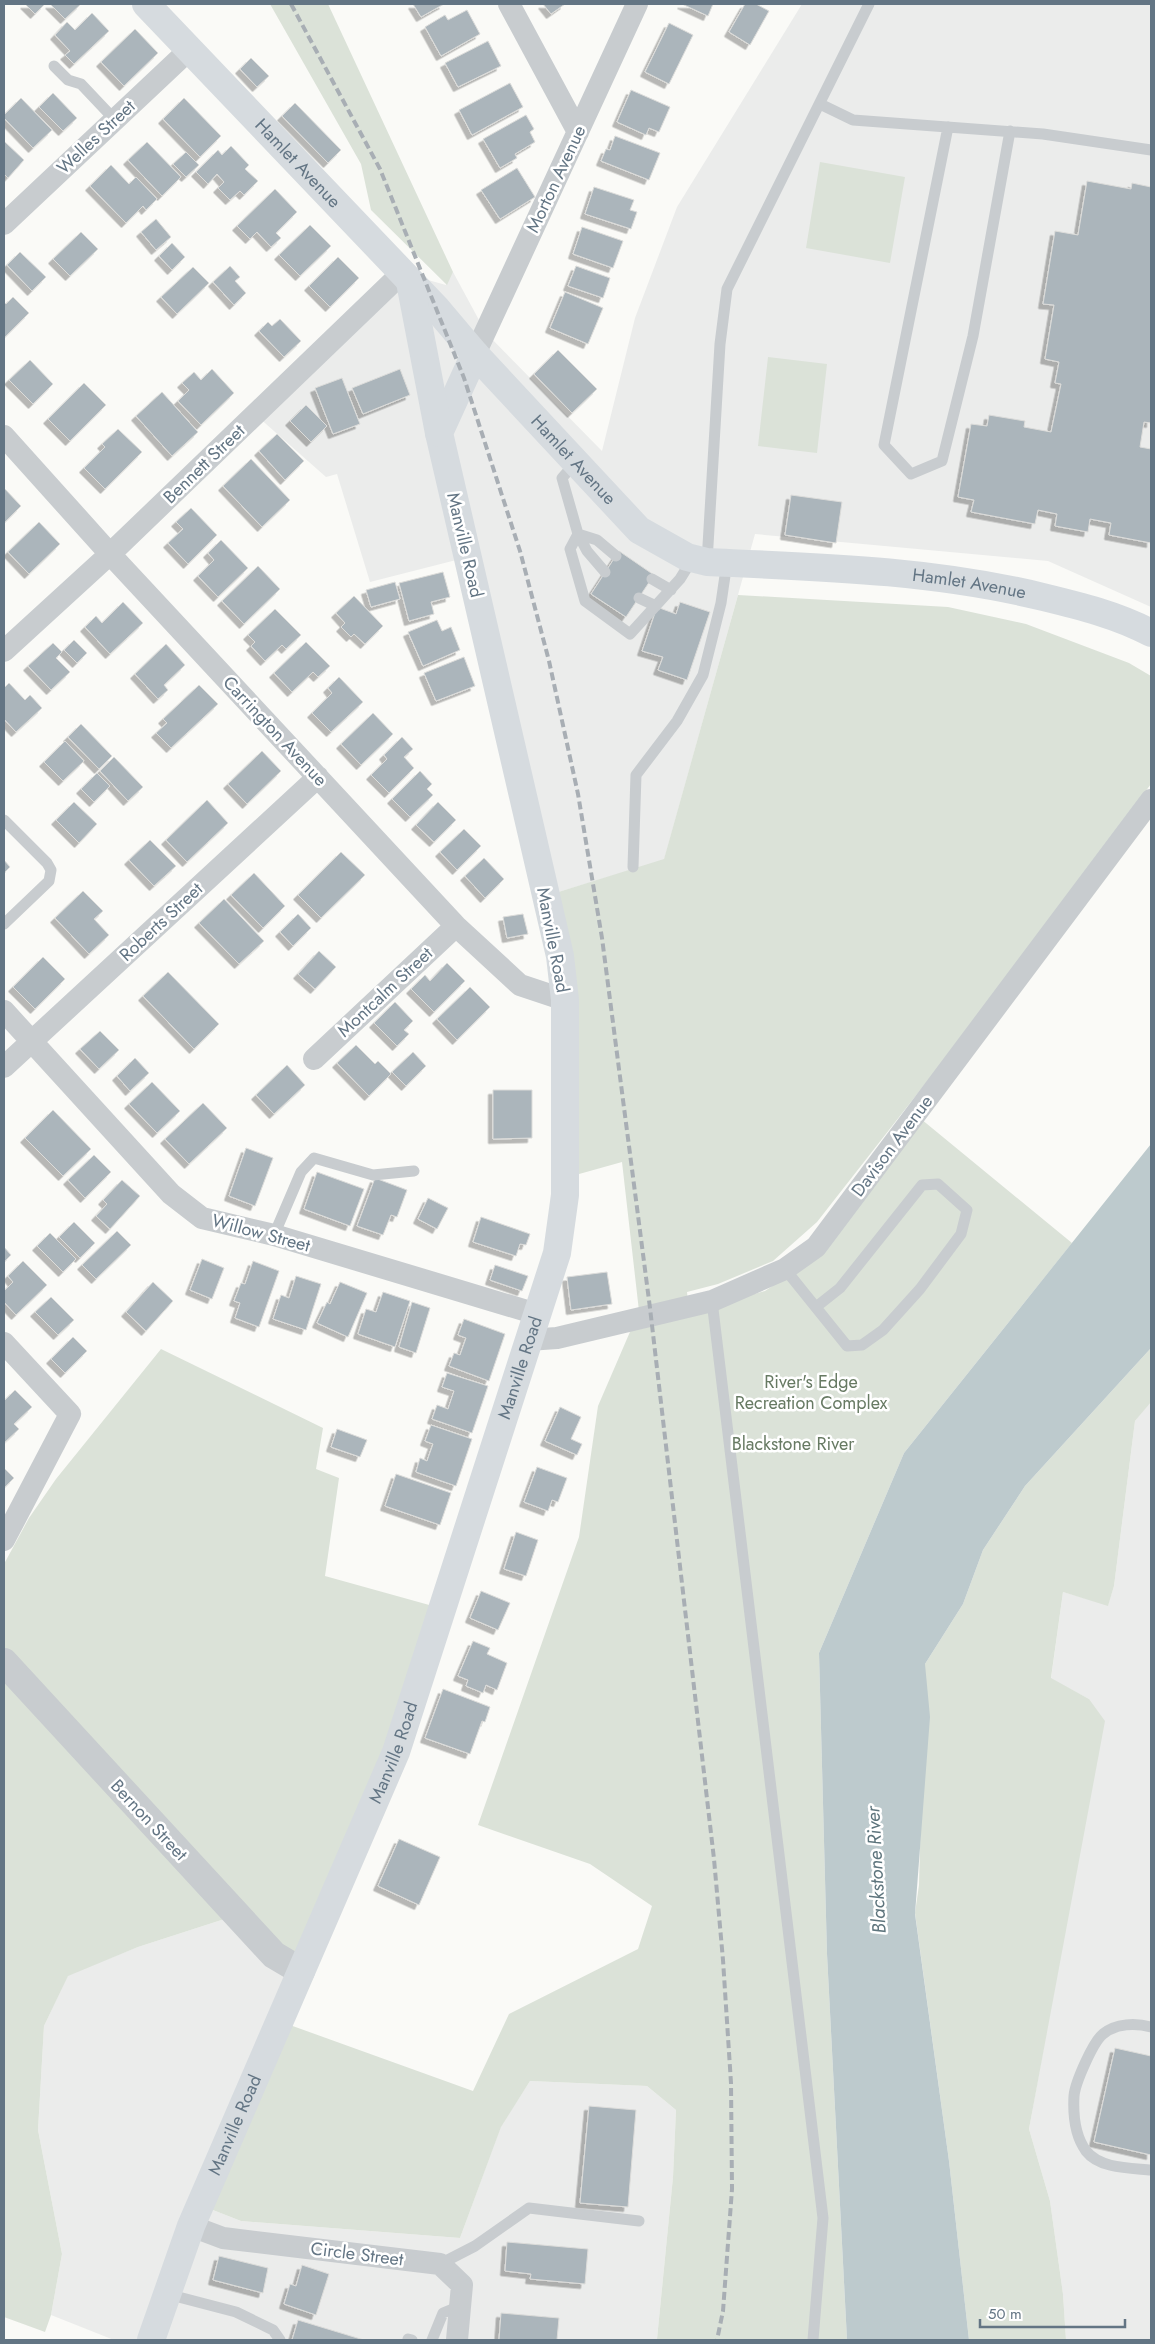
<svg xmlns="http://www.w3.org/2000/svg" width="1155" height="2344" font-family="Jost,sans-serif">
	<defs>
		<filter id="shadow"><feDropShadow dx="-4.5" dy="4.5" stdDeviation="0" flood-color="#0004"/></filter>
	</defs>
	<rect width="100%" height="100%" fill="#fafaf7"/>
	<!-- built -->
	<path fill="#ebeceb" d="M 802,4 L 1151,4 L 1151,607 L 1048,561 L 755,534 L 664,860 L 552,894 L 472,556 L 370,582 L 337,474 L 326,477 L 257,416 L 410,275 L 446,285 L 453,272 L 486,333 L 602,451 L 635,318 L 677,207 Z
		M 1151,1401 L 1151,2340 L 1066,2340 L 1063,2294 L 1050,2201 L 1029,2129 L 1053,1996 L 1089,1699 L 1051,1679 L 1063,1592 L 1108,1605 L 1114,1586 L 1135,1421 Z
		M 240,1914 L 299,1966 L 200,2205 L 241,2221 L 460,2238 L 501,2126 L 530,2081 L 647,2086 L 676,2110 L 673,2177 L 657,2339 L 114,2340 L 51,2315 L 62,2254 L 38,2130 L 44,2026 L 68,1975 L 138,1947 Z"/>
	<!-- green -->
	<path fill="#dbe2d8" d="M 270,4 L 328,4 L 453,272 L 447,285 L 371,210 L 361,164 Z
		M 820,162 L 905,177 L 890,263 L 806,248 Z
		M 768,357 L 827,364 L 817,453 L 758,446 Z
		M 738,595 L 948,607 L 1026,624 L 1129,663 L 1151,676 L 1151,784 L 939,1066 L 817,1222 L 773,1261 L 718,1284 L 687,1292 L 689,1312 L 765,1291 L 826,1250 L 921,1119 L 1072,1243 L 904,1453 L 819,1653 L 827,1954 L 847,2340 L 656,2340 L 657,2339 L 673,2177 L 676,2110 L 647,2086 L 530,2081 L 501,2127 L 460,2238 L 241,2221 L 200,2205 L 276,2020 L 473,2091 L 509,2014 L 638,1949 L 652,1906 L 590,1864 L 478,1825 L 579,1537 L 598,1406 L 639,1311 L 622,1162 L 572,1176 L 552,894 L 664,859 Z
		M 1151,1348 L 1151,1402 L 1135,1421 L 1114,1586 L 1108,1606 L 1063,1592 L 1051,1678 L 1089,1699 L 1105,1721 L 1029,2129 L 1050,2201 L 1063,2294 L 1066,2340 L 969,2340 L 949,2161 L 915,1913 L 919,1885 L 925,1664 L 963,1604 L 983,1550 L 1025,1486 Z
		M 161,1349 L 323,1428 L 316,1469 L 339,1478 L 325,1576 L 440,1608 L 299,1966 L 240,1914 L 138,1947 L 68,1976 L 44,2026 L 38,2130 L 62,2254 L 51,2315 L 45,2332 L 4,2317 L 4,1564 L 29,1518 L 56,1479 Z"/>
	<!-- water -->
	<path fill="#bdcacd" d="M 1151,1144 L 1151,1348 L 1025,1486 L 983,1550 L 963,1604 L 925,1664 L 930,1717 L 915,1914 L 949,2161 L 969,2340 L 847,2340 L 827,1954 L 819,1653 L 904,1453 Z"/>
	<!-- building -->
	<path fill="#abb5bb" stroke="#dcdcda" filter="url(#shadow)" d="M 25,4 L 45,4 L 35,14 Z
		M 50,4 L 81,4 L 65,19 Z
		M 413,4 L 444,4 L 421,17 Z
		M 543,4 L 565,4 L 551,14 Z
		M 682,4 L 713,4 L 708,16 Z
		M 745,4 L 756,4 L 769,11 L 750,45 L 729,32 Z
		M 467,10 L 480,34 L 441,56 L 425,27 L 445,15 L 448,20 Z
		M 92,13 L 109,31 L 74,64 L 65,55 L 70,51 L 55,35 L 67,22 L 75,30 Z
		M 669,23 L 693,35 L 669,84 L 645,72 Z
		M 135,29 L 158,53 L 124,86 L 101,62 Z
		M 488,41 L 501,66 L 458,87 L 445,63 Z
		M 251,58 L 269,76 L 257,87 L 240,69 Z
		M 510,83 L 523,107 L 472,135 L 459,110 Z
		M 631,90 L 670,107 L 659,132 L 649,128 L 646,135 L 617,122 Z
		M 53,93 L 77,118 L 63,131 L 39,107 Z
		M 21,98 L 52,130 L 33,148 L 4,118 L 4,115 Z
		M 184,98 L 221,136 L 200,157 L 163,119 Z
		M 295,103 L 341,150 L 328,163 L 282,116 Z
		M 526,115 L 534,129 L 530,132 L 535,142 L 515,154 L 517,158 L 500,168 L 483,139 Z
		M 615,136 L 660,153 L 649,180 L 601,161 L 606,149 L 610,150 Z
		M 4,141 L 24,160 L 8,178 L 4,174 Z
		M 147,142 L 181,177 L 162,196 L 128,160 Z
		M 231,146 L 249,165 L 245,169 L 258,181 L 244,195 L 240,191 L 230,200 L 218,188 L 224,182 L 217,174 L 208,184 L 196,172 L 218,150 L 222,155 Z
		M 186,152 L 199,165 L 186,177 L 173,164 Z
		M 111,165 L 129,184 L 136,177 L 157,199 L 146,210 L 143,206 L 126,223 L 90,186 Z
		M 517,168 L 535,197 L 500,219 L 481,190 Z
		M 1087,181 L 1131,189 L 1132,183 L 1151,187 L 1151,423 L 1144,422 L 1140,447 L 1151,449 L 1151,543 L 1109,535 L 1111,523 L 1090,519 L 1088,532 L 1055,526 L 1057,514 L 1038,510 L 1035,524 L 971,512 L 974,500 L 958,497 L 971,424 L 987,426 L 989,415 L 1025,421 L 1024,427 L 1051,432 L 1061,384 L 1055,383 L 1059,362 L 1045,359 L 1054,305 L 1043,304 L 1055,231 L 1078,235 Z
		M 594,187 L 634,200 L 630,210 L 637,212 L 631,229 L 585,214 Z
		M 275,189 L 297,212 L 276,233 L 281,238 L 271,247 L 257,232 L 250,239 L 237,226 Z
		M 156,219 L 171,237 L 156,250 L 141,232 Z
		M 310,225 L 331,246 L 300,276 L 279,255 Z
		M 582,227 L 623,241 L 613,268 L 573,254 Z
		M 81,232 L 98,249 L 70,276 L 53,259 Z
		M 172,243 L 185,257 L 172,270 L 159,256 Z
		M 20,252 L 46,277 L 32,291 L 7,265 Z
		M 338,257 L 359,278 L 330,307 L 309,286 Z
		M 230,266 L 240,277 L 235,281 L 246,293 L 234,305 L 213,282 Z
		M 576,266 L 610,278 L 603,298 L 568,286 Z
		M 193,267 L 209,283 L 177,314 L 161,297 Z
		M 565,292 L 603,308 L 588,344 L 550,328 Z
		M 13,297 L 29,313 L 4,338 L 4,302 L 6,304 Z
		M 280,319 L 301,341 L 284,357 L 259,331 L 268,322 L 272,326 Z
		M 558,350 L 597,389 L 572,413 L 534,374 Z
		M 30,360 L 53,384 L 33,404 L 9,380 Z
		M 212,369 L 234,393 L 201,425 L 178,401 L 189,390 L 182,383 L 194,372 L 201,380 Z
		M 400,369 L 410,395 L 363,414 L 352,388 Z
		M 342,378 L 360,424 L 333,434 L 315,388 Z
		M 84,383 L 106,405 L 70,441 L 48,419 Z
		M 162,392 L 198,432 L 172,456 L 136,416 Z
		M 306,405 L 327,426 L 311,442 L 290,421 Z
		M 118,429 L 142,452 L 105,489 L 84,468 L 105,447 L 102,444 Z
		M 277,434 L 304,461 L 285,480 L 259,451 Z
		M 251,459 L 290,500 L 262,527 L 223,486 Z
		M 4,488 L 21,506 L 4,523 Z
		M 791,495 L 842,502 L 836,543 L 785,535 Z
		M 191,508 L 217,535 L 188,564 L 168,543 L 183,529 L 176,522 Z
		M 39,522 L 60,544 L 29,574 L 8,552 Z
		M 221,540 L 248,568 L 218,597 L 198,576 L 214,560 L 208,553 Z
		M 619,551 L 654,575 L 626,617 L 591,594 Z
		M 258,566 L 280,589 L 244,624 L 222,601 Z
		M 443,572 L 450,597 L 431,602 L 434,614 L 409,621 L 399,583 Z
		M 395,582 L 400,599 L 371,607 L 366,590 Z
		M 354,596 L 383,626 L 365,644 L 354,634 L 351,637 L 341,627 L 345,623 L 336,613 Z
		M 123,602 L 143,623 L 110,654 L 85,627 L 96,616 L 102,623 Z
		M 680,602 L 710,612 L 687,680 L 658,670 L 663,657 L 642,651 L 657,607 L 676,614 Z
		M 275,609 L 301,635 L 286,649 L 282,645 L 265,661 L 251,646 L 255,642 L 248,635 Z
		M 437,620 L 442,631 L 451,627 L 460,650 L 423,666 L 408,632 Z
		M 74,640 L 87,653 L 77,663 L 64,650 Z
		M 306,642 L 330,666 L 318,677 L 313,672 L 292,692 L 274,673 Z
		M 53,643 L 62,652 L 56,658 L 70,672 L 51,690 L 28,666 Z
		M 166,644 L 185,665 L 164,685 L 168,690 L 158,699 L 135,674 Z
		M 464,657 L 475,686 L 436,701 L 424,673 Z
		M 339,677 L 363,702 L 331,732 L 312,713 L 332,693 L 328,688 Z
		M 9,683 L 25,700 L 30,695 L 42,708 L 16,732 L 4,719 L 4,688 Z
		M 199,685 L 218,704 L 171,748 L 156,733 L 167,723 L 163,719 Z
		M 373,713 L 393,734 L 361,765 L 341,744 Z
		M 81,724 L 112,756 L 99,769 L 68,737 Z
		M 402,737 L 413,749 L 404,757 L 414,768 L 389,793 L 371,775 L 387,759 L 384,755 Z
		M 65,741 L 84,761 L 63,781 L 44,762 Z
		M 262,751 L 281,771 L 247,804 L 228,784 Z
		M 114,757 L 143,787 L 128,801 L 100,771 Z
		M 420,771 L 432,784 L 427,789 L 433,795 L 410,817 L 392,799 Z
		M 97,773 L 110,786 L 94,802 L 81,789 Z
		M 207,800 L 228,823 L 187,862 L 166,840 Z
		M 74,802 L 97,824 L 79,843 L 56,820 Z
		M 438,802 L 456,820 L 434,842 L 416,825 Z
		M 464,829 L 481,846 L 457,870 L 440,852 Z
		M 150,840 L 176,866 L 154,886 L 129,860 Z
		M 341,852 L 365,875 L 321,918 L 298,895 Z
		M 484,858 L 504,879 L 485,898 L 465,876 Z
		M 4,860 L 10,867 L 4,873 Z
		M 254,873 L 285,906 L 263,928 L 231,895 Z
		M 83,891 L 103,911 L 94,919 L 109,935 L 89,954 L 55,918 Z
		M 224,899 L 264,941 L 239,964 L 199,923 Z
		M 298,914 L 311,928 L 293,946 L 280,932 Z
		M 523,914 L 528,934 L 507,938 L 503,917 Z
		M 319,951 L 336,967 L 315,989 L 298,974 Z
		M 43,957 L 65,979 L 35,1009 L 13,987 Z
		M 447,963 L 465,981 L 434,1012 L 411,989 L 425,975 L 430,981 Z
		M 168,972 L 219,1024 L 194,1049 L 143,996 Z
		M 470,987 L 490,1007 L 457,1040 L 437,1019 Z
		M 395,1002 L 413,1021 L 404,1030 L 409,1034 L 397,1046 L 374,1023 Z
		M 100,1031 L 119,1050 L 99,1069 L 80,1049 Z
		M 356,1045 L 375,1064 L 378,1061 L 391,1074 L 369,1096 L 337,1063 Z
		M 413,1052 L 426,1066 L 406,1086 L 392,1072 Z
		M 135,1058 L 149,1073 L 130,1091 L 117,1076 Z
		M 287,1065 L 305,1085 L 274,1114 L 256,1095 Z
		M 152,1082 L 180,1111 L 157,1133 L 129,1104 Z
		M 493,1090 L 532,1090 L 532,1138 L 493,1139 Z
		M 203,1103 L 227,1128 L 189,1164 L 165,1139 Z
		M 53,1110 L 91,1149 L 63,1176 L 25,1138 Z
		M 246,1148 L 273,1158 L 255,1206 L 229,1196 Z
		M 94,1155 L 111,1172 L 85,1198 L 68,1180 Z
		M 317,1172 L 364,1189 L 350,1226 L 304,1209 Z
		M 375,1178 L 407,1190 L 397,1217 L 391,1215 L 383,1235 L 357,1226 Z
		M 122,1180 L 140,1196 L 110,1229 L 96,1216 L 107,1204 L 103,1200 Z
		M 428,1198 L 448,1208 L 437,1229 L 418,1219 Z
		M 481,1217 L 530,1234 L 526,1245 L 520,1244 L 516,1256 L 473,1242 Z
		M 74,1222 L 95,1243 L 80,1258 L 59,1237 Z
		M 117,1231 L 131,1245 L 96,1279 L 82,1265 Z
		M 50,1233 L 76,1259 L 63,1272 L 37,1246 Z
		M 4,1247 L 11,1255 L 4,1262 Z
		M 202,1259 L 224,1268 L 212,1299 L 190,1290 Z
		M 23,1261 L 47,1285 L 16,1315 L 4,1302 L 4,1291 L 13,1282 L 8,1276 Z
		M 253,1261 L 279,1271 L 259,1327 L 235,1318 L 240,1303 L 234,1301 L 241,1283 L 245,1284 Z
		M 495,1265 L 528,1276 L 522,1291 L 490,1280 Z
		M 607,1272 L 612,1304 L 571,1310 L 567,1277 Z
		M 296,1276 L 321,1284 L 306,1330 L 273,1319 L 281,1295 L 289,1298 Z
		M 153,1282 L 173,1301 L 146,1331 L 126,1312 Z
		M 340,1282 L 367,1293 L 348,1337 L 317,1323 L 327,1302 L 330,1304 Z
		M 383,1292 L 410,1301 L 395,1347 L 358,1334 L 366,1309 L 376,1312 Z
		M 51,1297 L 74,1320 L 58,1335 L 35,1312 Z
		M 412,1302 L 430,1308 L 416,1353 L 399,1347 Z
		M 464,1319 L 505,1334 L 489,1381 L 449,1366 L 454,1353 L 460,1355 L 466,1338 L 458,1335 Z
		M 73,1337 L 87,1351 L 65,1373 L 51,1359 Z
		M 447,1373 L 488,1386 L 472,1433 L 432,1419 L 437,1405 L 448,1409 L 454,1391 L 442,1387 Z
		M 15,1390 L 32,1407 L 14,1424 L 19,1429 L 4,1443 L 4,1401 Z
		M 560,1407 L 581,1417 L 571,1439 L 582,1444 L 577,1455 L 545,1441 Z
		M 431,1425 L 472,1439 L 456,1486 L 416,1472 L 420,1458 L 427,1461 L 433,1444 L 425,1441 Z
		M 337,1429 L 367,1440 L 360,1457 L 331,1447 Z
		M 537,1467 L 567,1478 L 558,1502 L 552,1500 L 548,1511 L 524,1502 Z
		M 4,1468 L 14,1478 L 4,1488 Z
		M 396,1474 L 451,1493 L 440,1525 L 385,1506 Z
		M 516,1532 L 538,1540 L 526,1576 L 504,1569 Z
		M 481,1591 L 510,1603 L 498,1630 L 470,1618 Z
		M 473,1641 L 490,1648 L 487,1654 L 507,1663 L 497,1690 L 486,1685 L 483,1693 L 466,1686 L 468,1680 L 458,1676 Z
		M 443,1689 L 490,1707 L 485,1722 L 482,1721 L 470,1754 L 425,1738 Z
		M 399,1839 L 440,1857 L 419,1905 L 378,1886 Z
		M 1115,2048 L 1151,2056 L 1151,2155 L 1094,2142 Z
		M 589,2106 L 636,2110 L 628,2207 L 580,2203 Z
		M 507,2242 L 588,2249 L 585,2284 L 530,2279 L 531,2274 L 505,2271 Z
		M 219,2256 L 268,2268 L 263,2293 L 213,2280 Z
		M 302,2265 L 329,2274 L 316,2315 L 284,2304 L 290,2284 L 296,2286 Z
		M 501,2313 L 559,2318 L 557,2340 L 499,2340 Z
		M 298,2320 L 364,2340 L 292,2340 Z"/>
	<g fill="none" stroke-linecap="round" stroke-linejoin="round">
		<!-- service -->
		<path stroke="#c8cccf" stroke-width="11" d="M 54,66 L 68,80 L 81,84 L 115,120
			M 820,104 L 853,120 L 1043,134 L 1151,150
			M 948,127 L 884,445 L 911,474 L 942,461 L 973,336 L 1010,131
			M 576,462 L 562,478 L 578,534 L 587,551 L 605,572
			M 616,556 L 597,540 L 578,534 L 570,549 L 585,601 L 630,634 L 680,579 L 693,558
			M 707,562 L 720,344 L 727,289 L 869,4
			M 652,579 L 671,590
			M 639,598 L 656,606
			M 633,867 L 636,775 L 677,721 L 703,675 L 721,603 L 727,562
			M 4,924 L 49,881 L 51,870 L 47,863 L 4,820
			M 274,1235 L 301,1172 L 314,1158 L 373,1175 L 414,1171
			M 785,1269 L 847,1346 L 862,1345 L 883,1330 L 920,1289 L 961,1234 L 967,1210 L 938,1184 L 922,1185 L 840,1288 L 816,1307
			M 712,1301 L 823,2218 L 813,2340
			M 1151,2027 C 1136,2023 1116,2023 1103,2034 C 1093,2042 1075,2083 1074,2096 C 1073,2114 1075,2136 1086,2151 C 1100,2169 1131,2168 1151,2170
			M 440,2264 L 475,2246 L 529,2208 L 639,2221
			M 167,2294 L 236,2312 L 273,2330 L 280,2340
			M 408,2339 L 412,2340
			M 432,2340 L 443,2313 L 460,2306"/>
		<!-- minor -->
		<path stroke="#c8cccf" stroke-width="22" d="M 509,4 L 578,132
			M 4,224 L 189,50
			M 475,354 L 637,4
			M 4,436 L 110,554 L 456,926 L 520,985 L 565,1000
			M 4,651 L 110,554 L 401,274
			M 4,1011 L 171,1194 L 202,1218 L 274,1235 L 537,1314
			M 314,1059 L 456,926
			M 4,1067 L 318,777
			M 528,1340 L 557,1338 L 712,1301 L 785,1269 L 816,1247 L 1151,800
			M 4,1343 L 70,1414 L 4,1540
			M 191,2226 L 223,2238 L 440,2264 L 462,2285 L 457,2340"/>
		<!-- tertiary -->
		<path stroke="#c8cccf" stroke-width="28" d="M 4,1662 L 274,1955 L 301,1971"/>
		<!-- secondary -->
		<path stroke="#d6dbdf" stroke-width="28" id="s1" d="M 151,2340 L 191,2226 L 396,1752 L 557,1253 L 565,1195 L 565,1000 L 560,956 L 439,433 L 475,354"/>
		<!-- primary -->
		<g stroke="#d6dbdf" stroke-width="28">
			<path id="s2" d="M 146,4 L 437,309 L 475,354 L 639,530 L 687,557 L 707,562 C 820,567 933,570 1043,597 C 1080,606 1117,615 1151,633"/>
			<path d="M 410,282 L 439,433"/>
		</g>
		<!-- rail -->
		<path stroke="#a8aeb4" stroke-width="4" stroke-dasharray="8 4" stroke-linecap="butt" d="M 291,4 L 380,169 L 464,378 L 520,551 L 549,661 L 578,794 L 602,938 L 650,1308 L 714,1859 L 723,1960 L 731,2083 L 732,2189 L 723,2311 L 717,2340"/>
	</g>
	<g text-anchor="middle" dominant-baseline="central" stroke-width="5" stroke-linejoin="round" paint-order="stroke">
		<!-- street labels -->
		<g font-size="18" fill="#637584" stroke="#fff">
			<text transform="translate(96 137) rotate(-43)">Welles Street</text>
			<text stroke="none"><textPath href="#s2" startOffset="220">Hamlet Avenue</textPath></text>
			<text transform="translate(556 179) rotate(-65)">Morton Avenue</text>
			<text stroke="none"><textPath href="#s2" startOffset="625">Hamlet Avenue</textPath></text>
			<text transform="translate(204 464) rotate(-44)">Bennett Street</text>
			<text transform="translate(465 545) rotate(77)">Manville Road</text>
			<text stroke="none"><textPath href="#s2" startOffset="1060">Hamlet Avenue</textPath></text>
			<text transform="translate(275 731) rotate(47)">Carrington Avenue</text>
			<text transform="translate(161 922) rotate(-43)">Roberts Street</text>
			<text transform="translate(553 940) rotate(79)">Manville Road</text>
			<text transform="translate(385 992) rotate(-43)">Montcalm Street</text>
			<text transform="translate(892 1146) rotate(-53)">Davison Avenue</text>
			<text transform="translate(261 1233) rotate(15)">Willow Street</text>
			<text stroke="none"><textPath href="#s1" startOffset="1041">Manville Road</textPath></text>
			<text stroke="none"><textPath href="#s1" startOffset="636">Manville Road</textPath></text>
			<text transform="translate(149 1820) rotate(47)">Bernon Street</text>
			<text stroke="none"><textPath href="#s1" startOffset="231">Manville Road</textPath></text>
			<text transform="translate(357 2254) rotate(7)">Circle Street</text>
		</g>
		<!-- park labels -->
		<g font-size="18" fill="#677a63" stroke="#fff">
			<text x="811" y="1382">River's Edge<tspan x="811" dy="21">Recreation Complex</tspan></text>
			<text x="793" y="1444">Blackstone River</text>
		</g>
		<!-- water labels -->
		<g font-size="19" font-style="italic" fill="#5e757d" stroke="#fff">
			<text transform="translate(876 1870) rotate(-93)">Blackstone River</text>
		</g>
	</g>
	<!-- border -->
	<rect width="1155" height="2344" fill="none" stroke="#637584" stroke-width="10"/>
	<!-- scale -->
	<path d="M980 2319v8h145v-8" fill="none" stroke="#637584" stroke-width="2.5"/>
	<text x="988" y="2319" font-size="15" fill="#637584" stroke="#ffffff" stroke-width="4" paint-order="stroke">50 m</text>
</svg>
